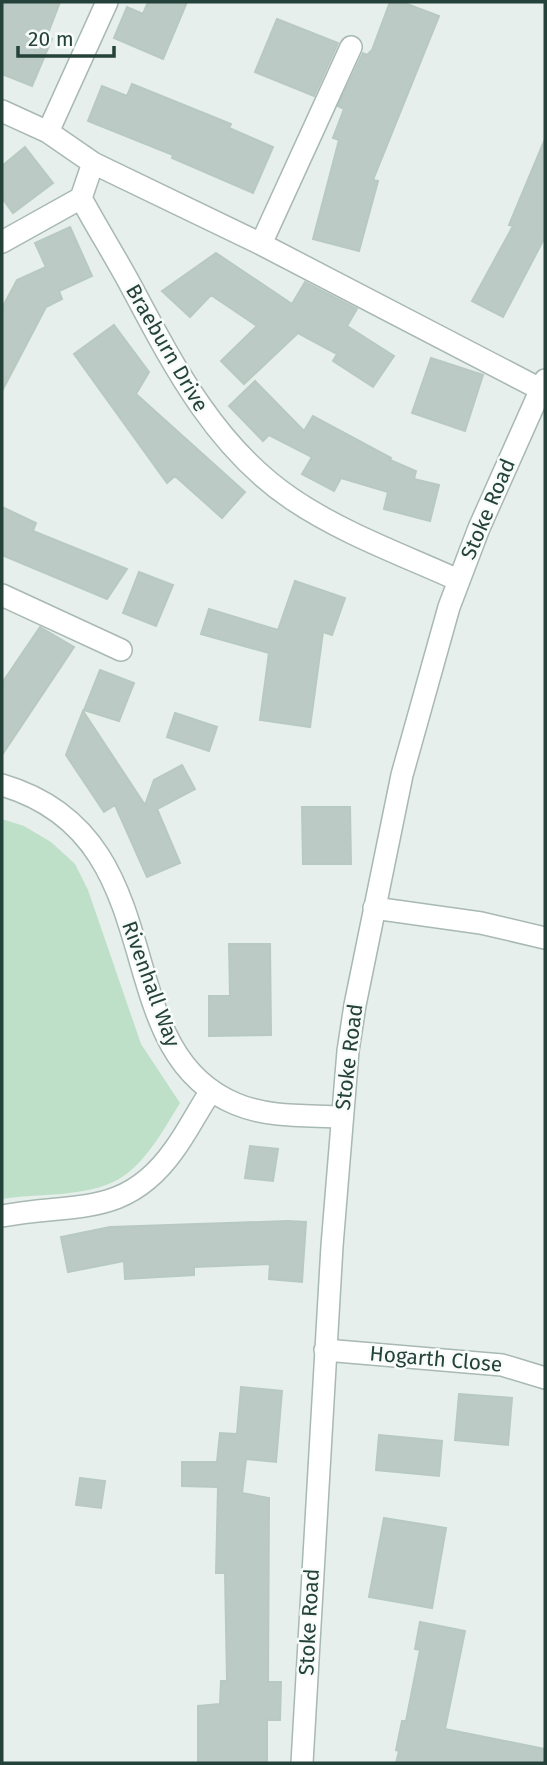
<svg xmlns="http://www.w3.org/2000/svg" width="547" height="1765" font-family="'Fira Sans',sans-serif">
	<rect width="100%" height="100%" fill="#e6efeb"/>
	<!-- green -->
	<path fill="#bfe0c8" d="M 2,819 L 24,826 L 51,842 L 75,864 L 88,890 L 141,1044 L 180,1103 C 164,1129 146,1163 119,1179 C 86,1198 38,1193 2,1199 Z"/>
	<!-- building -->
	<path fill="#bbcac4" stroke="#b8c9c2" stroke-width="2" d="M 2,2 L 60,2 L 47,36 L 52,39 L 32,86 L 2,74 Z
		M 148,2 L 187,2 L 163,59 L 114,38 L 127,7 L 143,14 Z
		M 390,2 L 402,2 L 439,16 L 373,180 L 378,181 L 359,251 L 313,239 L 339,140 L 333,138 L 344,109 L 338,106 L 363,53 L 367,55 L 372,50 Z
		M 277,19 L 338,43 L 314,96 L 255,72 Z
		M 132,84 L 231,124 L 229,128 L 273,147 L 253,193 L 172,158 L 173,155 L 88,121 L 102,86 L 127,96 Z
		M 545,139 L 545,237 L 503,317 L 472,301 L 513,226 L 509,225 Z
		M 25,147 L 53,183 L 13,213 L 2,198 L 2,166 Z
		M 70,227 L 92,276 L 59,291 L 62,299 L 46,307 L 2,391 L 2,308 L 17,280 L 46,267 L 35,243 Z
		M 216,253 L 292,304 L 305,282 L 357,309 L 347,326 L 394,356 L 373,387 L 333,361 L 337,354 L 298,333 L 244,384 L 221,361 L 257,326 L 211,295 L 190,317 L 162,291 Z
		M 114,325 L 149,372 L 136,394 L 245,492 L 222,518 L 175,476 L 167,483 L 74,354 Z
		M 431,358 L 483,375 L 465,431 L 412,413 Z
		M 255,381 L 304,431 L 313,416 L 391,458 L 390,460 L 416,471 L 414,479 L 439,485 L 430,521 L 384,509 L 388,492 L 341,478 L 334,491 L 302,474 L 312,457 L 269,435 L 263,441 L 229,406 Z
		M 2,507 L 36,523 L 33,531 L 127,569 L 107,599 L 2,555 Z
		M 139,572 L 173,585 L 156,626 L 123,613 Z
		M 295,581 L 345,598 L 332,635 L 323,632 L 310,727 L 260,720 L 269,653 L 201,634 L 209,609 L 278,630 Z
		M 40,627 L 74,647 L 2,755 L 2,683 Z
		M 100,670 L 134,683 L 119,721 L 84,710 Z
		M 83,711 L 145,805 L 154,780 L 182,765 L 195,789 L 157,809 L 180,863 L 147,877 L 115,805 L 104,812 L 66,755 Z
		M 175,713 L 217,727 L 209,751 L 167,737 Z
		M 302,807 L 350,807 L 351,864 L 303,864 Z
		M 229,944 L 270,944 L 271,1035 L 209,1036 L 209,996 L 230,996 Z
		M 250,1146 L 278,1149 L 273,1181 L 245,1178 Z
		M 288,1221 L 306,1222 L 302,1282 L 269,1279 L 270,1264 L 194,1267 L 194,1275 L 125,1279 L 124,1261 L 68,1272 L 61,1237 L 110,1227 Z
		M 241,1387 L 282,1391 L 276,1462 L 246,1459 L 242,1493 L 269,1498 L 268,1682 L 281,1682 L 280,1720 L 267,1720 L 267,1763 L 198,1763 L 198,1706 L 220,1704 L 221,1681 L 227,1681 L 225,1573 L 216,1573 L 218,1487 L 182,1486 L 182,1462 L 217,1462 L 220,1433 L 237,1434 Z
		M 459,1394 L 512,1398 L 508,1445 L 455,1440 Z
		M 379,1435 L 442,1441 L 439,1476 L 376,1470 Z
		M 80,1478 L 105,1481 L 101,1508 L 76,1505 Z
		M 384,1518 L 446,1528 L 432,1608 L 369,1597 Z
		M 420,1622 L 465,1631 L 445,1729 L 545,1749 L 545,1763 L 396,1763 L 399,1751 L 396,1750 L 402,1721 L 406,1721 L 420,1650 L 415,1649 Z"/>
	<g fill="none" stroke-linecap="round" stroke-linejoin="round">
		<!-- minor casing -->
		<g stroke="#a8b8b2" stroke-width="24">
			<path id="minor" d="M 2,111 L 48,132 L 93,163 L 261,244 L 351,47
				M 48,132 L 107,2
				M 93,163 L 81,198 C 97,228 115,256 131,286 C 173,365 215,447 292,499 C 342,533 403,555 458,580
				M 2,242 L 81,198
				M 261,244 L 540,389
				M 2,595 L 121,650
				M 2,785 C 179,837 102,1049 236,1104 C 269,1118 308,1115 342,1117
				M 374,908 L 481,923 L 545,938
				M 2,1216 C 75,1202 125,1219 174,1150 C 188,1131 198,1110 211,1091
				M 325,1350 L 502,1365 L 545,1378
				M 302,1763 L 332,1246 L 348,1051 L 355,1005 L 402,775 L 449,607 L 479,528 L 545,380"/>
		</g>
		<!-- minor -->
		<use href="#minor" stroke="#fff" stroke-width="21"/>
	</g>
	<g text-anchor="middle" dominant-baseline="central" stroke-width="5" stroke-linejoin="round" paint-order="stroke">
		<!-- street labels -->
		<g font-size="21" fill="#24423a" stroke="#f7fbf9">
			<text transform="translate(167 348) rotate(60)">Braeburn Drive</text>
			<text transform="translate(488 509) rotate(-67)">Stoke Road</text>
			<text transform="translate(151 984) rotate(70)">Rivenhall Way</text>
			<text transform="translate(349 1057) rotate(-83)">Stoke Road</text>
			<text transform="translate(436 1359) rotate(5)">Hogarth Close</text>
			<text transform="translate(309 1622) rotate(-87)">Stoke Road</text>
		</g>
	</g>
	<!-- border -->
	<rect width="547" height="1765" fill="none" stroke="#24423a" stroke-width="7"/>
	<!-- scale -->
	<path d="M18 46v10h96v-10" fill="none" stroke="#24423a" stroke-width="3.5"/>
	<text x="28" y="46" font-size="21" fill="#24423a" stroke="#f7fbf9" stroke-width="5" paint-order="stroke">20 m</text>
</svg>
